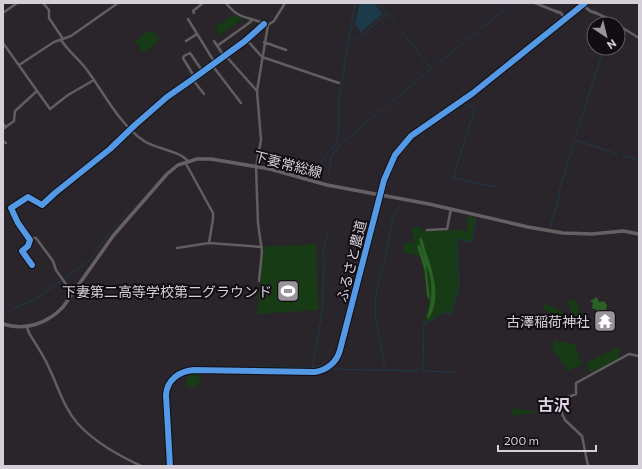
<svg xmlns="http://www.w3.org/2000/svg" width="642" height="469" font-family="Commissioner,'Noto Sans JP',sans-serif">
	<rect width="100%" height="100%" fill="#2a252b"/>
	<!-- green -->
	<path fill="#173b14" d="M 235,14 L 237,17 L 244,18 L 220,35 L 215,27 Z
		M 149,31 L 154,32 L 159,39 L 156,44 L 143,52 L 135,41 Z
		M 468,216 L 476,218 L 471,242 L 457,239 L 458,289 L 451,314 L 445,312 L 429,321 L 424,322 L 430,300 L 428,299 L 421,256 L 403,252 L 404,244 L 406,242 L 415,244 L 411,228 L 421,227 L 422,231 L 424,231 L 458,230 L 467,231 L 468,230 L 467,222 Z
		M 316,244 L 318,310 L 257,314 L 264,247 Z
		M 569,300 L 576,300 L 583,322 L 576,325 L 568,305 Z
		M 547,304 L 563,312 L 562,316 L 568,326 L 558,325 L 561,317 L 548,312 L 541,308 Z
		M 554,340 L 575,345 L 582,365 L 568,371 L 552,348 Z
		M 618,347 L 620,349 L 618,358 L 593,372 L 591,372 L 586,363 Z
		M 191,373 L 201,377 L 198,384 L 192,388 L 185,386 L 188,377 Z
		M 556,405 L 558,406 L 559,408 L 513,416 L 513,413 L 509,409 C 515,407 524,411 531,411 C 540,411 547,407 556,405 Z"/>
	<!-- forest -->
	<path fill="#2a6124" d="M 421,237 C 424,242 424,247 426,252 C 433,271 442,301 428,319 L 427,317 C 432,301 434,281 426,265 L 430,298 L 429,299 L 427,296 L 425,272 L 417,246 L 420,245 L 425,262 L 419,239 Z
		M 597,297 L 599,302 L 604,301 L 607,305 L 606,310 C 611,312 614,320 614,326 C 609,327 603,331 600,323 L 601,322 L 604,323 L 607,321 L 606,319 L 600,320 L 596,320 L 595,316 L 599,315 L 600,312 L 597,312 L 596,309 L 593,309 L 592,307 L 593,303 L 590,301 Z"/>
	<!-- water -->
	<path fill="#1b3a4a" d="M 360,3 L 374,3 L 383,14 L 361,32 L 355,24 Z"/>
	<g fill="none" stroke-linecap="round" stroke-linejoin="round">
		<!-- stream -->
		<path stroke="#1b3a4a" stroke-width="1" d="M 378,3 L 399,28
			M 351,44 L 387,14
			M 435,66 L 512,3
			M 465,104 L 475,108 L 453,178 L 496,187
			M 576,135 L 604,48
			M 330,152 L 338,141 L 339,99 L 355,3
			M 623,155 L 639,161
			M 285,168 L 299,167 L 315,168 L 319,165 L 327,154
			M 329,173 L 331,156 L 342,143 L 431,69 L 402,32
			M 550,227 L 560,195 L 558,194 L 575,140 L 618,154
			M 635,230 L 639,228
			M 13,309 L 36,299 L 90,260 L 107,236 L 131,208
			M 3,314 L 10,310
			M 256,367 L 313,368 L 326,364
			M 312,368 L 322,313 L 324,264 L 323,250 L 328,233
			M 330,369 L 418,371
			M 385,370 C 382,349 376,328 375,306 C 375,289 382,271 386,254 C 389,243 390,214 399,207
			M 423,370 L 424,323 L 428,322 L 445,312 L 451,314 L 459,289 L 457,239 L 472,242 L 476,218
			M 424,371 L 454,372"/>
		<!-- minor -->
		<path stroke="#615e60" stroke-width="2.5" d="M 43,3 L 49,10 L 49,18 L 63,39
			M 226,3 C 239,20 248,16 265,24
			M 535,3 L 555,11
			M 3,13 L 17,3
			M 194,13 L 193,11 L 203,3
			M 596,13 L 607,18 L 617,24
			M 188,19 L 215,63
			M 618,25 L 639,38
			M 61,40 C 68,51 79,59 87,70 C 104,93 119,124 144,141 C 156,149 178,150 188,161
			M 247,40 L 262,57 L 339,83
			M 186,41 L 197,34
			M 214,41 L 224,56
			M 264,42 L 286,50
			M 3,43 L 50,109 L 68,95 L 94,80
			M 217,46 L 249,23 L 252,20
			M 225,55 L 257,91
			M 19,65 L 54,42 L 71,36 L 118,3
			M 212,65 L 241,103
			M 195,78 L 183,58 L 184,56 L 190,53 L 203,72
			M 193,80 L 204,94
			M 3,124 L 6,127
			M 3,129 L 14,121 L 15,111 L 37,91
			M 3,141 L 6,143
			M 185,162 L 213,213 L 213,219 L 209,243 L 262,247
			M 427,230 L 447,229 L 451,209
			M 30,238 L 36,238 L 53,261 L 56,270 L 68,287 L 74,291
			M 177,248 L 209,243
			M 32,265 L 22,251 L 28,246 L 30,240 L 18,223 L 11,208 L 28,197 L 42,205 L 55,193 L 110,149 L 135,125 L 167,97 L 190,81 L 245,41 L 264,24
			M 259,281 L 262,252 L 258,223 L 256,167 L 261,140 L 257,91 L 268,25 L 274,21 L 285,3
			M 27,327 L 29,333 C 36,345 45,357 50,370 C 59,389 64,408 78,424 C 96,443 118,455 141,466
			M 548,405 L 558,401
			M 588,466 L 582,436 L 565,420 L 563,416 L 558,401 L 576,394 L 576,383 L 629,354 L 639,356"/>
		<!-- tertiary -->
		<path stroke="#615e60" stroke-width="3" d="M 583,5 L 590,11 L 596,13
			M 555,11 L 561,13 L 565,19
			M 170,466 L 166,395 C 167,380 179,371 194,370 L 315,372 C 327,370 337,362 340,350 L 384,180 L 395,155 L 411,136 L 473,93 L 585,3"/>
		<!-- secondary -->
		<path stroke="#666062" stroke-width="3.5" d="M 3,324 C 25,331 47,324 63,307 L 113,236 L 167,174 L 178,165 L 197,159 L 211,159 L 270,169 L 327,185 L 429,204 L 528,227 L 563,233 L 592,234 L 623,231 L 639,234"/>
		<!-- cycleway casing -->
		<g stroke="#110d13" stroke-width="8">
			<path id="cycleway" d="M 32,265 L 22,251 L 28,246 L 30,240 L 18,223 L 11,208 L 28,197 L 42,205 L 55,193 L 110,149 L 135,125 L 167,97 L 190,81 L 245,41 L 264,24
				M 170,466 L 166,395 C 167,380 179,371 194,370 L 315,372 C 327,370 337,362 340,350 L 384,180 L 395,155 L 411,136 L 473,93 L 585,3"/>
		</g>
		<!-- cycleway -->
		<use href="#cycleway" stroke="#5399e6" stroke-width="6"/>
	</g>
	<!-- icons -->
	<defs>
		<g id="stadium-square" transform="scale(1.15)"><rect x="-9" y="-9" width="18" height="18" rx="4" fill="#99949b" stroke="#110d13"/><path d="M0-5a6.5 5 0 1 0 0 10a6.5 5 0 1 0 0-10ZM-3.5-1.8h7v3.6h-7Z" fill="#fff"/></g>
		<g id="temple-square" transform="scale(1.15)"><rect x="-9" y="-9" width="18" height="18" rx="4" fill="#99949b" stroke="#110d13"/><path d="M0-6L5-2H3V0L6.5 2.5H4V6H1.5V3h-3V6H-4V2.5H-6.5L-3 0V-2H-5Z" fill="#fff"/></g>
	</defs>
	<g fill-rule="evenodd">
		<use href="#stadium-square" x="288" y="291"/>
		<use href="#temple-square" x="605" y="321"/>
	</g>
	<g text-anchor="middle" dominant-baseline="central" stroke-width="4" stroke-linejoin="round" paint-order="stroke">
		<!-- street labels -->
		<g font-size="14" fill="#d5cfd7" stroke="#110d13">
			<text transform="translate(288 164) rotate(14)">下妻常総線</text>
			<text transform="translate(351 261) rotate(-76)">ふるさと農道</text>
		</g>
		<!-- poi labels -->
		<g font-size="14" fill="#d5cfd7" stroke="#110d13" text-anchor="end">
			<text x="272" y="291">下妻第二高等学校第二グラウンド</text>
			<text x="590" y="321">古澤稲荷神社</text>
		</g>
		<!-- quarter labels -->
		<g font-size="16" font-weight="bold" fill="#e0d3e3" stroke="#110d13">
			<text x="554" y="404">古沢</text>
		</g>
	</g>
	<!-- border -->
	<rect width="642" height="469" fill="none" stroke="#d5cfd7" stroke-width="8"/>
	<!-- north arrow -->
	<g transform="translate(606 36) rotate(145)"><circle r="19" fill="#110d13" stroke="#5f5b61"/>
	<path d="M0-3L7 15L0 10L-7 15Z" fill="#99949b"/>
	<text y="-6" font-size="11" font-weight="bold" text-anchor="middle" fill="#d5cfd7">N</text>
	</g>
	<!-- scale -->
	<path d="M498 445v6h98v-6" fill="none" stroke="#d5cfd7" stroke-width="2"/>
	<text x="504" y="445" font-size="12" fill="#d5cfd7" stroke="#110d13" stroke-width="3" paint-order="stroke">200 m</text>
</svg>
